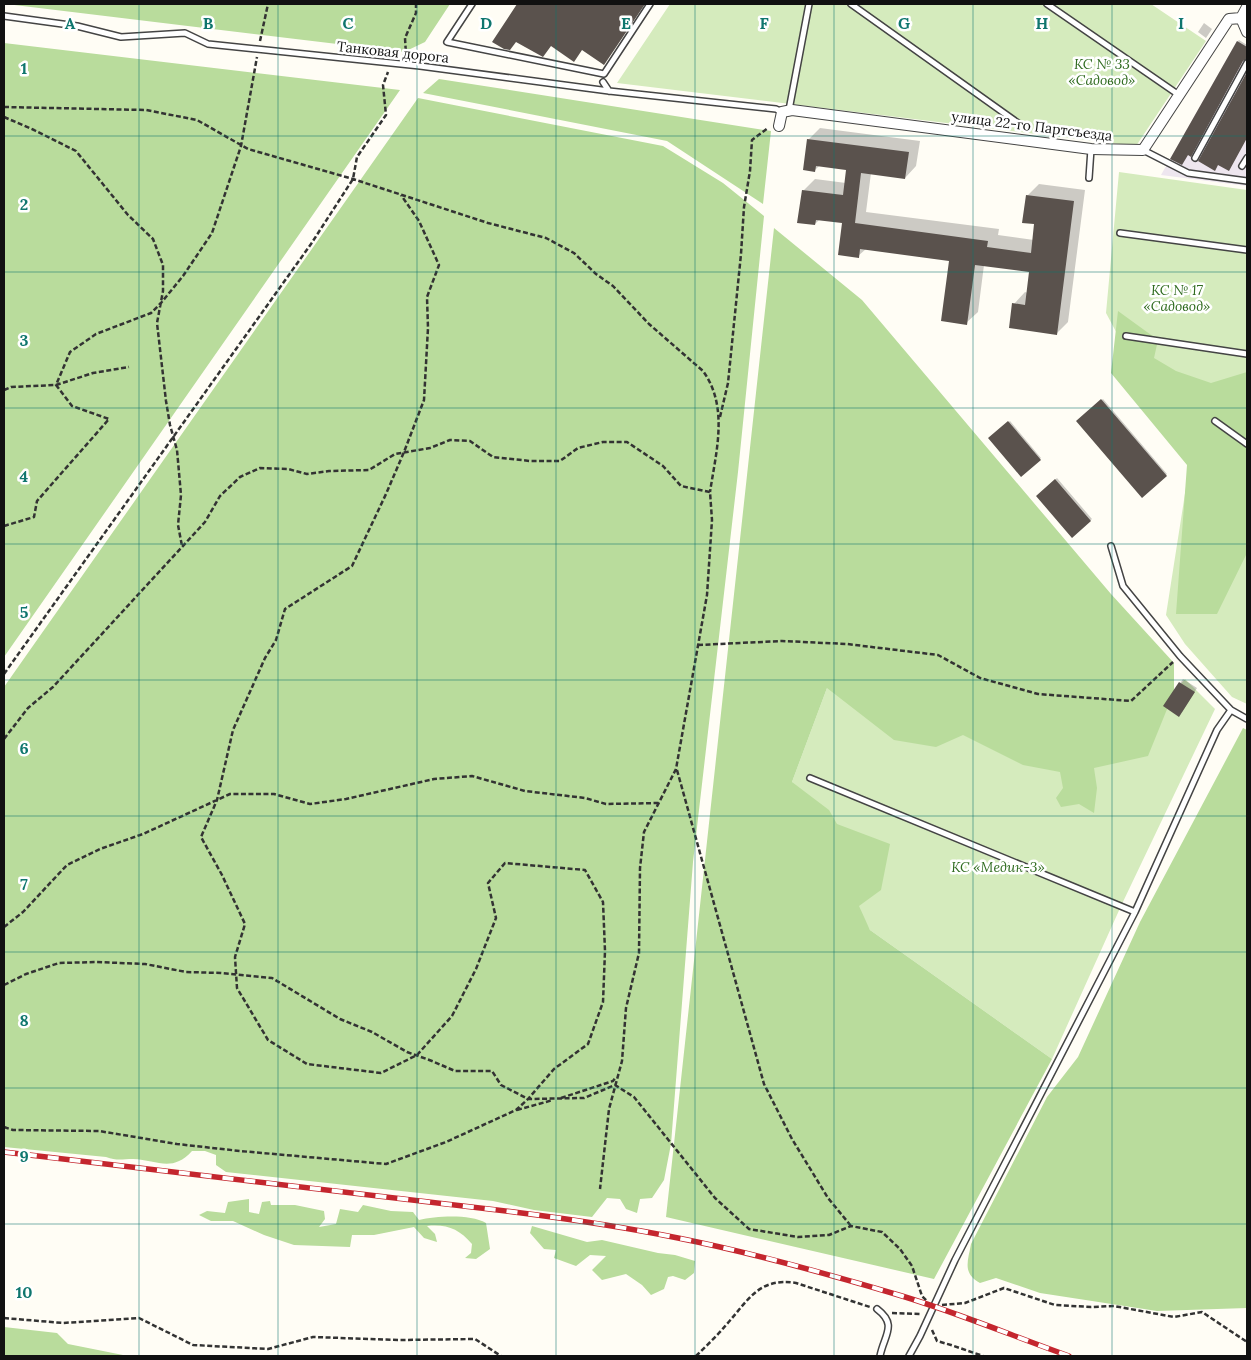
<svg xmlns="http://www.w3.org/2000/svg" width="1251" height="1360" font-family="Lora,serif">
	<rect width="100%" height="100%" fill="#fffdf5"/>
	<!-- industrial -->
	<path fill="#eee6ef" d="M 1237,41 L 1247,47 L 1247,186 L 1161,175 Z"/>
	<!-- green -->
	<path fill="#d5ebbd" d="M 670,4 L 1151,4 L 1206,41 L 1136,146 L 617,83 Z
		M 1119,172 L 1247,190 L 1247,704 L 1232,697 L 1185,644 L 1166,615 L 1189,468 L 1106,313 Z
		M 1185,679 L 1215,709 L 1121,906 L 1052,1059 L 870,930 L 792,782 L 827,688 L 1174,692 Z"/>
	<!-- forest -->
	<path fill="#b9dc9c" d="M 6,4 L 450,4 L 425,42 L 404,52 Z
		M 4,43 L 400,90 L 4,657 Z
		M 439,79 L 771,131 L 763,204 L 667,141 L 423,93 Z
		M 418,98 L 663,146 L 723,183 L 764,216 L 738,472 L 693,862 L 671,1144 L 664,1180 L 652,1198 L 640,1199 L 637,1213 L 626,1209 L 620,1199 L 607,1198 L 592,1217 L 534,1210 L 493,1201 L 226,1172 L 216,1165 L 216,1155 L 205,1151 L 192,1151 C 172,1173 157,1160 133,1159 C 122,1159 117,1161 106,1157 L 4,1147 L 4,687 Z
		M 774,228 L 862,300 L 1111,594 L 1174,663 L 1174,692 L 1148,756 L 1094,768 L 1097,788 L 1094,813 L 1079,804 L 1061,807 L 1056,798 L 1063,788 L 1060,772 L 1023,765 L 963,735 L 936,747 L 894,740 L 827,688 L 792,782 L 829,810 L 837,824 L 890,844 L 881,890 L 859,906 L 870,930 L 1052,1059 L 934,1279 L 666,1217 Z
		M 1118,311 L 1158,340 L 1154,358 L 1176,371 L 1211,383 L 1247,372 L 1247,553 L 1217,614 L 1176,614 L 1187,465 L 1111,373 Z
		M 1243,728 L 1247,730 L 1247,1308 L 1157,1311 L 1040,1293 L 996,1278 L 980,1283 C 962,1273 968,1261 971,1244 L 1047,1097 L 1078,1057 L 1140,922 Z
		M 249,1199 L 249,1212 L 259,1214 L 262,1202 L 270,1201 L 271,1205 L 295,1205 L 324,1211 L 325,1219 L 319,1227 L 336,1224 L 340,1209 L 358,1212 L 363,1205 L 391,1211 L 413,1212 L 419,1220 C 437,1216 470,1214 486,1223 L 490,1249 L 476,1259 L 465,1258 L 471,1253 L 472,1244 C 459,1229 447,1224 427,1226 L 435,1234 L 437,1242 L 424,1238 L 414,1227 L 374,1235 L 352,1235 L 350,1247 L 294,1245 L 264,1235 L 233,1221 L 211,1221 L 199,1215 L 207,1211 L 225,1213 L 228,1202 Z
		M 532,1226 L 587,1242 L 602,1240 L 658,1253 L 675,1255 L 695,1261 L 694,1273 L 685,1280 L 673,1276 L 668,1277 L 664,1289 L 651,1295 L 642,1285 L 626,1274 L 602,1280 L 592,1270 L 606,1256 L 590,1255 L 576,1266 L 554,1258 L 556,1250 L 544,1249 L 530,1233 Z
		M 4,1327 L 57,1333 L 68,1344 L 128,1356 L 4,1356 Z"/>
	<!-- shadow -->
	<path fill="#0003" d="M 516,4 L 645,4 L 605,62 L 582,49 L 516,40 L 518,5 Z
		M 1204,23 L 1212,29 L 1206,38 L 1198,32 Z
		M 1239,40 L 1247,45 L 1247,57 L 1244,59 L 1238,41 Z
		M 1247,74 L 1247,137 L 1230,168 L 1200,160 Z
		M 820,128 L 920,141 L 916,166 L 905,178 L 871,173 L 866,212 L 999,229 L 998,235 L 1034,240 L 1036,223 L 1027,196 L 1039,184 L 1085,190 L 1068,322 L 1057,333 L 1014,304 L 1025,292 L 1028,293 L 1031,271 L 984,265 L 978,312 L 966,323 L 950,260 L 866,249 L 858,256 L 843,222 L 820,219 L 815,224 L 803,191 L 815,179 L 846,183 L 847,169 L 820,165 L 815,170 L 808,140 Z
		M 1103,399 L 1167,474 L 1142,496 L 1077,421 Z
		M 1010,421 L 1041,458 L 1021,475 L 990,438 Z
		M 1057,478 L 1092,519 L 1072,536 L 1037,496 Z
		M 1183,679 L 1197,688 L 1182,712 L 1165,706 Z"/>
	<!-- building -->
	<path fill="#5a524d" d="M 517,4 L 645,4 L 604,65 L 582,50 L 574,62 L 551,46 L 543,57 L 516,42 L 510,50 L 504,49 L 492,42 Z
		M 1237,41 L 1247,47 L 1247,59 L 1243,61 L 1191,157 L 1188,155 L 1182,165 L 1170,159 Z
		M 1247,72 L 1247,138 L 1229,171 L 1218,165 L 1215,171 L 1198,161 Z
		M 807,139 L 909,152 L 905,179 L 861,173 L 855,223 L 988,241 L 987,247 L 1031,253 L 1034,224 L 1022,223 L 1026,195 L 1074,201 L 1057,335 L 1009,328 L 1012,303 L 1025,305 L 1029,272 L 975,265 L 967,325 L 941,321 L 949,261 L 860,249 L 859,258 L 838,255 L 842,223 L 816,220 L 815,225 L 797,223 L 802,190 L 843,195 L 846,170 L 816,166 L 815,172 L 803,170 Z
		M 1101,399 L 1167,476 L 1142,498 L 1076,421 Z
		M 1008,421 L 1041,460 L 1021,477 L 988,438 Z
		M 1055,479 L 1091,521 L 1072,538 L 1036,496 Z
		M 1179,682 L 1195,692 L 1179,717 L 1163,706 Z"/>
	<g fill="none" stroke-linecap="round" stroke-linejoin="round">
		<!-- service casing -->
		<g stroke="#444" stroke-width="8">
			<path id="service" d="M 472,4 L 447,42 L 604,74 L 650,4
				M 851,4 L 1018,123
				M 1047,4 L 1179,95
				M 4,16 L 77,26 L 121,37 L 185,33 L 208,44 L 420,66 L 609,91 L 776,109 L 782,112
				M 603,82 L 609,91
				M 789,110 L 809,4
				M 1143,150 L 1188,173 L 1247,181
				M 1195,158 L 1247,63
				M 1242,166 L 1247,158
				M 1089,178 L 1091,149
				M 1120,233 L 1247,250
				M 1126,336 L 1247,354
				M 1215,421 L 1247,444
				M 1111,546 L 1123,586 L 1180,656 L 1231,710 L 1247,719
				M 810,778 L 1135,912
				M 877,1309 C 898,1325 884,1335 880,1356
				M 909,1356 L 920,1336 L 955,1260 L 1135,912 L 1217,730 L 1231,710"/>
		</g>
		<!-- minor casing -->
		<g stroke="#444" stroke-width="12">
			<path id="minor" d="M 1241,18 L 1247,32
				M 779,126 L 782,112 L 792,110 L 1091,149 L 1143,150 L 1229,19 L 1241,18 L 1247,7"/>
		</g>
		<!-- path -->
		<path stroke="#333" stroke-width="2.5" stroke-dasharray="5 2.5" stroke-linecap="butt" d="M 260,41 L 268,4
			M 403,56 L 406,55 L 405,38 L 416,13 L 416,4
			M 4,107 L 146,110 L 197,120 L 248,149 L 353,179 L 488,223 L 546,238 L 574,253 L 596,274 L 613,286 L 649,324 L 703,371 C 729,407 716,452 710,492
			M 4,117 L 34,130 L 76,151 L 128,215 L 153,239 L 163,265 L 163,291 L 157,323 L 166,401 L 170,425 L 177,450 L 181,495 L 178,525 L 182,546
			M 4,390 L 11,387 L 56,385 L 93,373 L 129,367
			M 720,417 L 728,383 L 741,254 L 744,207 L 750,171 L 752,140 L 768,128
			M 4,526 L 34,517 L 37,501 L 109,419 L 72,406 L 56,385 L 70,352 L 96,334 L 151,313 L 161,303 L 183,276 L 212,233 L 241,146 L 257,57
			M 698,645 L 782,641 L 847,644 L 938,655 L 980,678 L 1038,694 L 1131,701 L 1173,662
			M 4,674 L 311,244 L 353,179 L 357,157 L 386,115 L 383,85 L 388,72
			M 4,739 L 28,708 L 53,687 L 205,522 L 220,496 L 240,477 L 260,468 L 288,469 L 307,474 L 329,471 L 369,470 L 395,454 L 430,448 L 450,440 L 470,441 L 493,457 L 530,461 L 560,461 L 578,448 L 603,442 L 627,442 L 663,466 L 681,486 L 710,492 L 712,520 L 707,595 L 676,769 L 644,832 L 640,868 L 639,953 L 626,1008 L 622,1061 L 609,1109 L 600,1189
			M 677,770 L 764,1084 L 792,1139 L 828,1198 L 851,1226
			M 4,927 L 23,912 L 67,865 L 100,849 L 143,834 L 230,794 L 274,794 L 310,804 L 346,799 L 434,779 L 472,776 L 525,791 L 585,798 L 606,804 L 660,803
			M 4,985 L 26,974 L 59,963 L 97,962 L 145,964 L 186,972 L 221,973 L 272,978 L 340,1019 L 372,1032 L 407,1052 L 432,1061 L 455,1071 L 492,1071 L 501,1085 L 528,1099 L 584,1098 L 615,1085 L 634,1097 L 715,1198 L 749,1229 L 798,1237 L 829,1235 L 851,1226 L 882,1232 L 900,1249 L 912,1266 L 922,1296 L 927,1301
			M 561,1098 L 613,1081 L 616,1077
			M 517,1110 L 553,1100
			M 4,1127 L 13,1130 L 99,1131 L 177,1144 L 240,1151 L 386,1164 L 446,1142 L 516,1110 L 528,1099 L 554,1069 L 588,1044 L 603,1002 L 605,951 L 603,902 L 585,870 L 505,863 L 488,883 L 496,918 L 476,969 L 452,1016 L 417,1055 L 381,1073 L 307,1064 L 268,1040 L 237,988 L 235,957 L 245,924 L 222,875 L 201,837 L 217,800 L 233,730 L 265,658 L 276,640 L 285,609 L 352,566 L 386,494 L 404,452 L 424,400 L 428,328 L 427,297 L 439,265 L 419,221 L 401,195
			M 942,1305 L 965,1303 L 1004,1288 L 1055,1305 L 1091,1307 L 1114,1306 L 1174,1317 L 1202,1312 L 1247,1342
			M 892,1313 L 921,1314
			M 4,1318 L 63,1323 L 139,1318 L 193,1345 L 268,1349 L 313,1337 L 399,1340 L 475,1339 L 501,1356
			M 932,1330 L 937,1341 L 951,1345 L 983,1356
			M 696,1356 C 706,1346 717,1336 726,1325 C 748,1301 758,1277 796,1283 L 870,1307"/>
		<!-- service -->
		<use href="#service" stroke="#fff" stroke-width="5"/>
		<!-- minor -->
		<use href="#minor" stroke="#fff" stroke-width="10"/>
		<!-- rail casing -->
		<g stroke="#c4262e" stroke-width="5.5">
			<path id="rail" d="M 4,1152 L 514,1212 C 569,1219 624,1227 678,1238 C 754,1253 828,1274 902,1296 C 958,1313 1013,1336 1069,1356"/>
		</g>
		<!-- rail -->
		<use href="#rail" stroke="#fff" stroke-width="4" stroke-dasharray="11" stroke-linecap="butt"/>
	</g>
	<!-- grid -->
	<path fill="none" stroke="#0f766e" stroke-width="1" stroke-opacity="0.55" d="M 139,4 L 139,1356M 278,4 L 278,1356M 417,4 L 417,1356M 556,4 L 556,1356M 695,4 L 695,1356M 834,4 L 834,1356M 973,4 L 973,1356M 1112,4 L 1112,1356M 4,136 L 1247,136M 4,272 L 1247,272M 4,408 L 1247,408M 4,544 L 1247,544M 4,680 L 1247,680M 4,816 L 1247,816M 4,952 L 1247,952M 4,1088 L 1247,1088M 4,1224 L 1247,1224"/>
	<g text-anchor="middle" dominant-baseline="central" stroke-width="5" stroke-linejoin="round" paint-order="stroke">
		<!-- street labels -->
		<g font-size="14" fill="#111" stroke="#fff">
			<text transform="translate(393 52) rotate(6)">Танковая дорога</text>
			<text transform="translate(1032 126) rotate(7)">улица 22-го Партсъезда</text>
		</g>
		<!-- park labels -->
		<g font-size="14" font-style="italic" fill="#2f6b1f" stroke="#fff">
			<text x="1102" y="64">КС № 33<tspan x="1102" dy="16">«Садовод»</tspan></text>
			<text x="1177" y="290">КС № 17<tspan x="1177" dy="16">«Садовод»</tspan></text>
			<text x="998" y="867">КС «Медик-3»</text>
		</g>
	</g>
	<g font-size="16" text-anchor="middle" font-weight="bold" fill="#0f766e" stroke="#fff" stroke-width="5" stroke-linejoin="round" paint-order="stroke">
		<text x="70" y="29">A</text>
		<text x="208" y="29">B</text>
		<text x="348" y="29">C</text>
		<text x="486" y="29">D</text>
		<text x="626" y="29">E</text>
		<text x="764" y="29">F</text>
		<text x="904" y="29">G</text>
		<text x="1042" y="29">H</text>
		<text x="1181" y="29">I</text>
		<text x="24" y="74">1</text>
		<text x="24" y="210">2</text>
		<text x="24" y="346">3</text>
		<text x="24" y="482">4</text>
		<text x="24" y="618">5</text>
		<text x="24" y="754">6</text>
		<text x="24" y="890">7</text>
		<text x="24" y="1026">8</text>
		<text x="24" y="1162">9</text>
		<text x="24" y="1298">10</text>
	</g>
	<!-- border -->
	<rect width="1251" height="1360" fill="none" stroke="#111111" stroke-width="10"/>
</svg>
